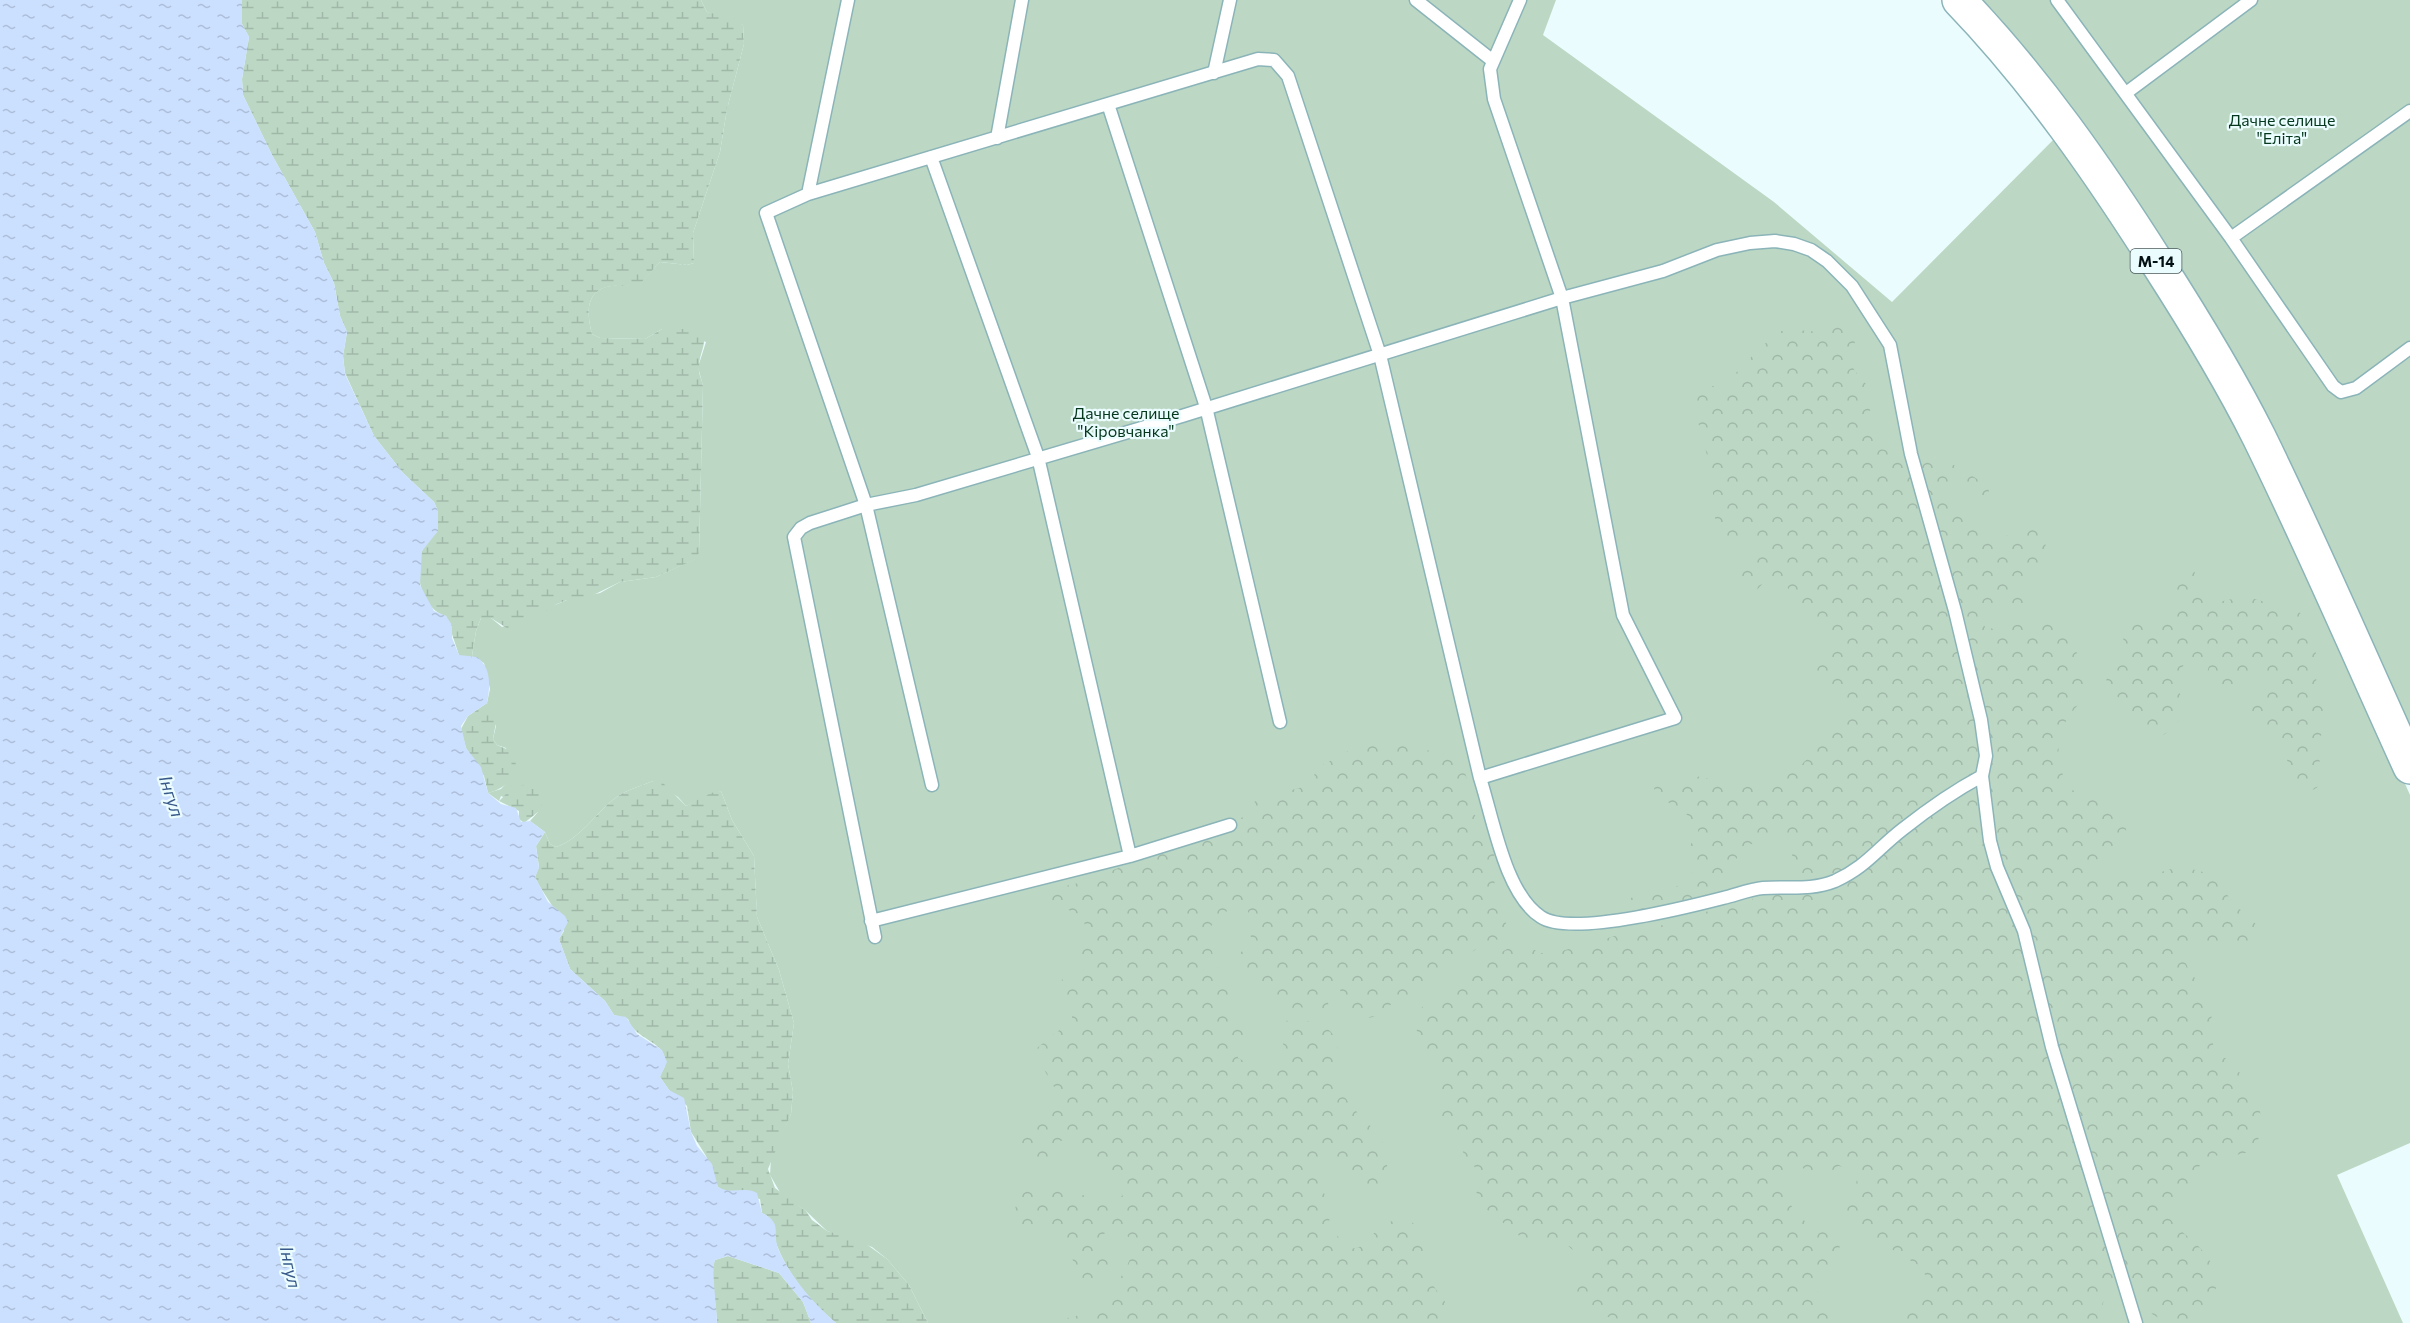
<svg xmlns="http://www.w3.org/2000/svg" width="2410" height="1323" font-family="Commissioner,sans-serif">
	<defs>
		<pattern id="forest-crowns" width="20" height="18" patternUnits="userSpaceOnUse" patternTransform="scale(1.5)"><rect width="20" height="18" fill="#bcd8c4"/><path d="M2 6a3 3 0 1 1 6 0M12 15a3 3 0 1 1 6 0" fill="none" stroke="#a0b8a8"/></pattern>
		<pattern id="wetland-marsh" width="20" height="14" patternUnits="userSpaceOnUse" patternTransform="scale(1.5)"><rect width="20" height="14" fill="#bcd8c4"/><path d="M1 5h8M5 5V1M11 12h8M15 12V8" fill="none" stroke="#a0b8a8"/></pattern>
		<pattern id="water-ripples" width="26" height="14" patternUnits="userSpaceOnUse" patternTransform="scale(1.5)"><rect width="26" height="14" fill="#cbdffe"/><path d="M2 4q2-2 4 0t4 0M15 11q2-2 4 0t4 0" fill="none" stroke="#adbed9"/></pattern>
	</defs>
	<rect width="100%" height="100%" fill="#ebfcfe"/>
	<!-- green -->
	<path fill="#bcd8c4" d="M 701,0 L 1556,0 L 1543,35 L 1774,202 L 1892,302 L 2059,134 L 2179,314 L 2300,547 L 2410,795 L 2410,1143 L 2337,1175 L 2403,1323 L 928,1323 L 909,1285 L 887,1259 L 872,1247 L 827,1231 L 806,1211 L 781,1194 L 770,1175 L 771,1158 L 791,1114 L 793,1092 L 788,1064 L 794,1023 L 779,970 L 757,917 L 754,856 L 732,820 L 721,791 L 686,806 L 678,797 L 653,781 C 639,787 627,789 614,799 C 596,813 579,840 556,847 L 550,844 L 545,832 L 530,821 L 538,812 L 501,796 L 499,801 L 488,793 L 501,789 L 511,778 L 506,748 L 497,745 L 493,739 L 496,726 L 487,703 L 490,689 L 484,663 L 472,656 L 476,631 L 481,618 L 491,618 L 502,627 L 567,600 L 600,593 L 620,582 L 656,577 L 695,559 L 699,553 L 703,386 L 698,367 L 706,342 L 662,329 L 645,339 L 600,338 L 592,334 C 581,293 598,281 637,286 L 660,262 L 687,265 L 694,263 L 693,233 L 720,152 L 727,109 L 744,44 L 743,25 L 707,12 Z
		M 1976,0 L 2410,0 L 2410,736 L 2322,537 Z"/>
	<!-- forest -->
	<path fill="url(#forest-crowns)" d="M 1844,324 L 1852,326 L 1857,336 C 1843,375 1858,367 1873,395 C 1868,415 1868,430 1877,448 C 1890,453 1904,444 1918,447 C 1929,449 1978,479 1988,486 L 1990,498 L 1979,500 L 1965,481 L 1958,478 L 1946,484 L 1947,498 L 1997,538 L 2014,534 L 2027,523 L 2036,524 L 2045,541 L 2047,556 L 2041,568 C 2017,569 2026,587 2026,604 L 1988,612 L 1982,619 L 1985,627 L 1994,629 L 2047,619 L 2062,625 L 2071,633 L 2087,688 C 2085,699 2076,706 2070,715 C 2061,727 2057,743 2059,758 C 2060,769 2065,785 2074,791 C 2081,796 2093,795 2101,799 C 2140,820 2131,849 2092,861 L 2087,869 L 2096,881 L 2135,880 L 2181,866 L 2210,874 L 2238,908 L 2251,917 L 2260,931 L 2257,940 C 2233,955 2215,927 2184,957 C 2188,975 2205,985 2210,1004 C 2214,1018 2208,1036 2215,1049 C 2220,1056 2227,1058 2232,1064 C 2248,1080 2267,1110 2260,1134 C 2251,1168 2223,1146 2204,1161 C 2198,1166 2195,1175 2191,1180 C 2181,1192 2172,1198 2167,1213 C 2173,1226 2183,1232 2193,1241 C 2223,1269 2224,1291 2197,1323 C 2179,1323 2156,1323 2146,1307 C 2140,1296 2140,1288 2128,1281 C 2106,1286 2098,1302 2105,1323 L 1897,1323 L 1927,1292 L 1928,1279 L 1918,1265 L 1842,1219 L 1839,1214 C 1846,1198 1876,1170 1838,1166 L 1826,1176 L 1814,1179 L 1795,1160 C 1768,1171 1792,1218 1811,1224 C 1822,1227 1824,1223 1837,1231 L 1840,1242 L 1838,1268 L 1813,1282 L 1832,1323 L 1644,1323 L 1623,1320 L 1593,1314 L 1585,1308 L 1579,1302 L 1575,1292 L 1577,1276 L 1597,1271 L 1603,1263 L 1600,1259 L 1580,1257 L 1561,1239 L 1527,1242 L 1486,1209 L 1479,1199 L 1476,1191 L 1479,1171 L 1465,1158 L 1458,1136 L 1440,1121 L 1444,1105 L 1439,1088 L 1443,1076 L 1435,1059 L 1422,1045 L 1413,1020 L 1423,1006 L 1443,992 L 1464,971 L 1519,943 L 1541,953 L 1551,954 L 1622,934 L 1690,919 L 1708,911 L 1745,905 L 1751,902 L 1758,887 L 1786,883 C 1793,874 1789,870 1791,860 C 1792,853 1796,848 1797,841 L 1792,834 L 1764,845 L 1750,844 L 1743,848 L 1725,877 L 1721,893 L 1624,915 C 1630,869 1691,908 1695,863 L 1688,854 L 1688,848 L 1699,833 C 1693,811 1670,807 1655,792 L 1653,783 L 1662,777 L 1677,782 L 1701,776 L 1738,790 L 1798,768 L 1813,753 L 1844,711 C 1845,688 1828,687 1817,672 L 1817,665 L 1831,648 L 1818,618 L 1793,597 L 1788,588 L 1775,576 L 1767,579 L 1754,593 C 1744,592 1735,588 1736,575 L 1753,563 L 1759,540 L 1754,530 C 1744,530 1743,537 1739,545 L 1729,547 L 1716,529 L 1711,470 L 1692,400 L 1692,390 L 1699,383 L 1722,388 C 1734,375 1769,336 1784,330 C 1791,327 1799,330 1807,331 C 1820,333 1831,326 1844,324 Z
		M 2186,570 L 2194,571 L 2205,593 L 2219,602 L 2245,596 L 2304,614 L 2309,623 L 2317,658 L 2316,685 L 2324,709 L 2319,755 L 2322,783 C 2316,789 2312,792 2303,790 L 2296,782 L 2278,738 L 2250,725 L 2243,715 L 2245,709 L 2269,686 L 2267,673 C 2244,667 2238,700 2208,688 L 2205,682 L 2209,665 L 2199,655 L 2187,661 L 2173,679 C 2174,688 2182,693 2183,702 C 2186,719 2169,734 2155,739 C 2137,732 2133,717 2123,702 C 2117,695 2109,692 2105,684 L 2108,675 L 2132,656 L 2124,646 L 2123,636 C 2134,625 2142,613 2159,618 L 2178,606 L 2181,597 L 2173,586 L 2176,578 Z
		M 1392,744 L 1443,753 L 1464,767 L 1474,813 L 1494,854 L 1495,903 C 1498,915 1508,922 1510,933 L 1507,939 L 1490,940 L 1480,946 L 1411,999 L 1394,1001 L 1381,1015 L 1364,1019 L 1348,1009 L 1340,990 L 1335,985 L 1329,988 L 1328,1008 L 1321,1012 L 1300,1007 L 1283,1009 L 1262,992 L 1256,981 L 1236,968 L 1234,961 L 1251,940 L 1249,913 L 1243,906 L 1231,908 L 1222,915 L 1210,927 L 1208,939 L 1221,979 L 1232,997 L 1227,1007 L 1231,1017 C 1239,1018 1247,1019 1248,1029 L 1237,1043 L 1238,1058 L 1255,1067 L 1280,1065 L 1286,1053 L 1279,1031 L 1285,1021 C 1300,1020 1318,1020 1330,1031 C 1344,1045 1333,1062 1337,1079 C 1345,1106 1363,1115 1378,1135 C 1389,1150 1390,1177 1382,1193 L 1370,1199 C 1356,1187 1343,1160 1324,1162 L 1318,1173 L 1319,1183 L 1327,1199 L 1330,1225 L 1346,1248 C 1368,1251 1368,1235 1384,1224 C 1392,1219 1403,1221 1412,1222 C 1430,1239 1419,1258 1429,1278 C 1437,1295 1452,1303 1452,1323 L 1055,1323 C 1067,1316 1079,1317 1091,1311 C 1107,1305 1132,1262 1134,1246 C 1131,1235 1118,1228 1108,1230 L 1100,1238 L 1110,1268 L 1109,1274 C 1076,1299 1074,1255 1065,1239 L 1023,1225 L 1014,1214 L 1018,1196 L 1023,1191 C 1029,1191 1036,1195 1042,1194 C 1051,1193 1059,1186 1069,1189 C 1091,1196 1097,1211 1122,1196 L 1121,1180 L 1099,1168 L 1086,1147 L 1070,1138 L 1058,1142 L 1045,1161 L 1038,1162 L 1014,1143 C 1025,1113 1051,1116 1058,1094 L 1038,1059 L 1037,1048 L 1072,1020 L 1072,1009 L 1060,984 L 1063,978 L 1069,975 L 1076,977 C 1087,967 1076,955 1078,943 C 1081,929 1090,932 1081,915 L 1051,903 L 1049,896 C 1060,880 1083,889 1096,873 L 1108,872 L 1238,822 L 1257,799 L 1303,787 L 1323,765 L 1355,747 Z"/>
	<!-- wetland -->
	<path fill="url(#wetland-marsh)" d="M 242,0 L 701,0 L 707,12 L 731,18 L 743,25 L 744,44 L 727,109 L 720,152 L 693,233 L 694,263 L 687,265 L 660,262 L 637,287 C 598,281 581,293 592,334 L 600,338 L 645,339 L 662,329 L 701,329 C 709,344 699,351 699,367 C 698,373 702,380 703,386 L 699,553 L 696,559 L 656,577 L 620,582 L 583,600 L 567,600 L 557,604 L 518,629 L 510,630 L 491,618 L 481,618 L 476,631 L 472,656 L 465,658 L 459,655 L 446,616 C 422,610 412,570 423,549 C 427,542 433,536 438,531 L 438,511 L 434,502 L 403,473 L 374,436 L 345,373 L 343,356 L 347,332 L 340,316 L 334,283 L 324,263 L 315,232 L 272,155 L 243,95 L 242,79 L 249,37 L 242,24 Z
		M 487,703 L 497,717 L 493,739 L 497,745 L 511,751 C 524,770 509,788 488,793 L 484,776 L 466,748 L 461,729 L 468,716 Z
		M 653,781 L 663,783 L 686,806 L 711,793 L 721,791 L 732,820 L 754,856 L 757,917 L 779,970 L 794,1023 L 788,1064 L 793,1092 L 791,1114 L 768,1169 L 775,1188 L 806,1211 L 812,1220 L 827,1231 L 862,1241 L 887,1259 L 909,1285 L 928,1323 L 836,1323 C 812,1303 790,1277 778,1248 C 771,1232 781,1222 762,1213 L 760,1199 L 725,1191 L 718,1187 L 706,1156 L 691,1132 L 687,1106 L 669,1090 L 660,1077 C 661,1072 665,1069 665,1064 C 668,1041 635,1041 628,1019 L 614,1015 L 605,1001 L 570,969 L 559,939 L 564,931 C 559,911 544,897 535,877 L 539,867 L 536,846 L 545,832 L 550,844 L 556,847 C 579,840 596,813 614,799 C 627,789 639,787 653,781 Z
		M 528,783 L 540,789 L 544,800 L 538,812 L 524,823 L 519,819 L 519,811 L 499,801 L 510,790 Z
		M 728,1256 L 779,1273 L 803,1302 L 811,1323 L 717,1323 C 717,1306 709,1274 715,1260 Z"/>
	<!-- water -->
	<path fill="url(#water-ripples)" d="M 0,0 L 242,0 L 242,24 L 249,37 L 242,79 L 243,95 L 272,155 L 315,232 L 324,263 L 334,283 L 340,316 L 347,332 L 343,356 L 345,374 L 374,436 L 403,473 L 434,502 L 438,511 L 438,531 L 422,551 L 420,585 L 434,611 L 446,616 L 452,625 L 452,638 L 459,655 L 477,657 C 492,668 490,687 487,703 L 468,716 L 461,726 L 466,748 L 481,767 L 488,793 L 501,804 L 516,808 L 521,822 L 530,821 L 545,832 L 536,846 L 539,868 L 535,877 L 548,902 L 565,916 L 568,922 L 559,939 L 570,969 L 605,1001 L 614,1015 L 626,1017 L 637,1034 L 662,1050 L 667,1062 L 660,1077 L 669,1090 L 684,1098 L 691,1132 L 697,1146 L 712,1164 L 718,1187 C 730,1195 744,1186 757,1193 L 762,1213 C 784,1224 771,1232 779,1251 C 792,1279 813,1303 836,1323 L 811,1323 L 803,1302 L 779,1273 L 728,1256 L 715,1260 C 711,1269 717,1308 717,1323 L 0,1323 Z"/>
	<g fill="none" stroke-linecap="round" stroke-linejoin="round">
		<!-- service casing -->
		<g stroke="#8bb4b9" stroke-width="15">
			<path id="service" d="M 1416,0 L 1493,61
				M 1520,0 L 1490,69 L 1494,99 L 1562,298 L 1623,615 L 1675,718 L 1480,778 C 1493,818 1505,894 1541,917 C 1571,937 1688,907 1723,898 C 1736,895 1750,889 1763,888 C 1788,886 1810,891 1835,881 C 1866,867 1877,849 1903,829 C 1927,810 1954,791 1982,776
				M 2057,0 L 2231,238 L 2333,386 L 2341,392 L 2356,388 L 2410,348
				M 1214,73 L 1230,0
				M 2126,93 L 2251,0
				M 1108,104 L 1206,407 L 1280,722
				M 997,138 L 1022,0
				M 931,157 L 1038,457 L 1130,856
				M 808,194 L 848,0
				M 2231,238 L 2410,111
				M 932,785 L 866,505 L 766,213 L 808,194 L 1258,59 L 1274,60 L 1288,76 L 1380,355 L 1480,778
				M 871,921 L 1130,856 L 1230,825
				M 875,937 L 794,537 L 801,528 L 810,523 L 866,505 L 916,495 L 1182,416 L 1562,298 L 1663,271 L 1717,250 L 1750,243 L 1775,241 L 1794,244 L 1811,250 L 1827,261 L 1852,286 L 1890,345 L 1911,454 L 1955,611 L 1981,720 L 1986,756 L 1982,776 L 1990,841 L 1997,867 L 2024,931 L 2052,1047 L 2136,1323"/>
		</g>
		<!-- trunk casing -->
		<g stroke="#8bb4b9" stroke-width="36">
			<path id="trunk" d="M 1959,0 C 2036,80 2099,171 2158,264 C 2194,320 2229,377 2259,437 C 2312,545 2360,657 2410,767"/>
		</g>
		<!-- service -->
		<use href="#service" stroke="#fff" stroke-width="12"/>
		<!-- trunk -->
		<use href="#trunk" stroke="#fff" stroke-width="33"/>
	</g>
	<g text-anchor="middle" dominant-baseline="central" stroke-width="4.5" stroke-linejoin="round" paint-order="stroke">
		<!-- shield labels -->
		<rect fill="#ebfcfe" stroke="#49585a" stroke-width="1.5" x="2130.5" y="249" width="51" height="24" rx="4.5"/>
		<g font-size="15" font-weight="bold" fill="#031113">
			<text x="2156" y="261">М-14</text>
		</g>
		<!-- park labels -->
		<g font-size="16" fill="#04371c" stroke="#ebfcfe">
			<text x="2282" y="119">Дачне селище<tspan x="2282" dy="18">"Еліта"</tspan></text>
			<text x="1126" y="412">Дачне селище<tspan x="1126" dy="18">"Кіровчанка"</tspan></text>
		</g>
		<!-- water labels -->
		<g font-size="18" font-style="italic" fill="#375889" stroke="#ebfcfe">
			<text transform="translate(172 796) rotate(72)">Інгул</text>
			<text transform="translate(291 1267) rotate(78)">Інгул</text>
		</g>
	</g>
</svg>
